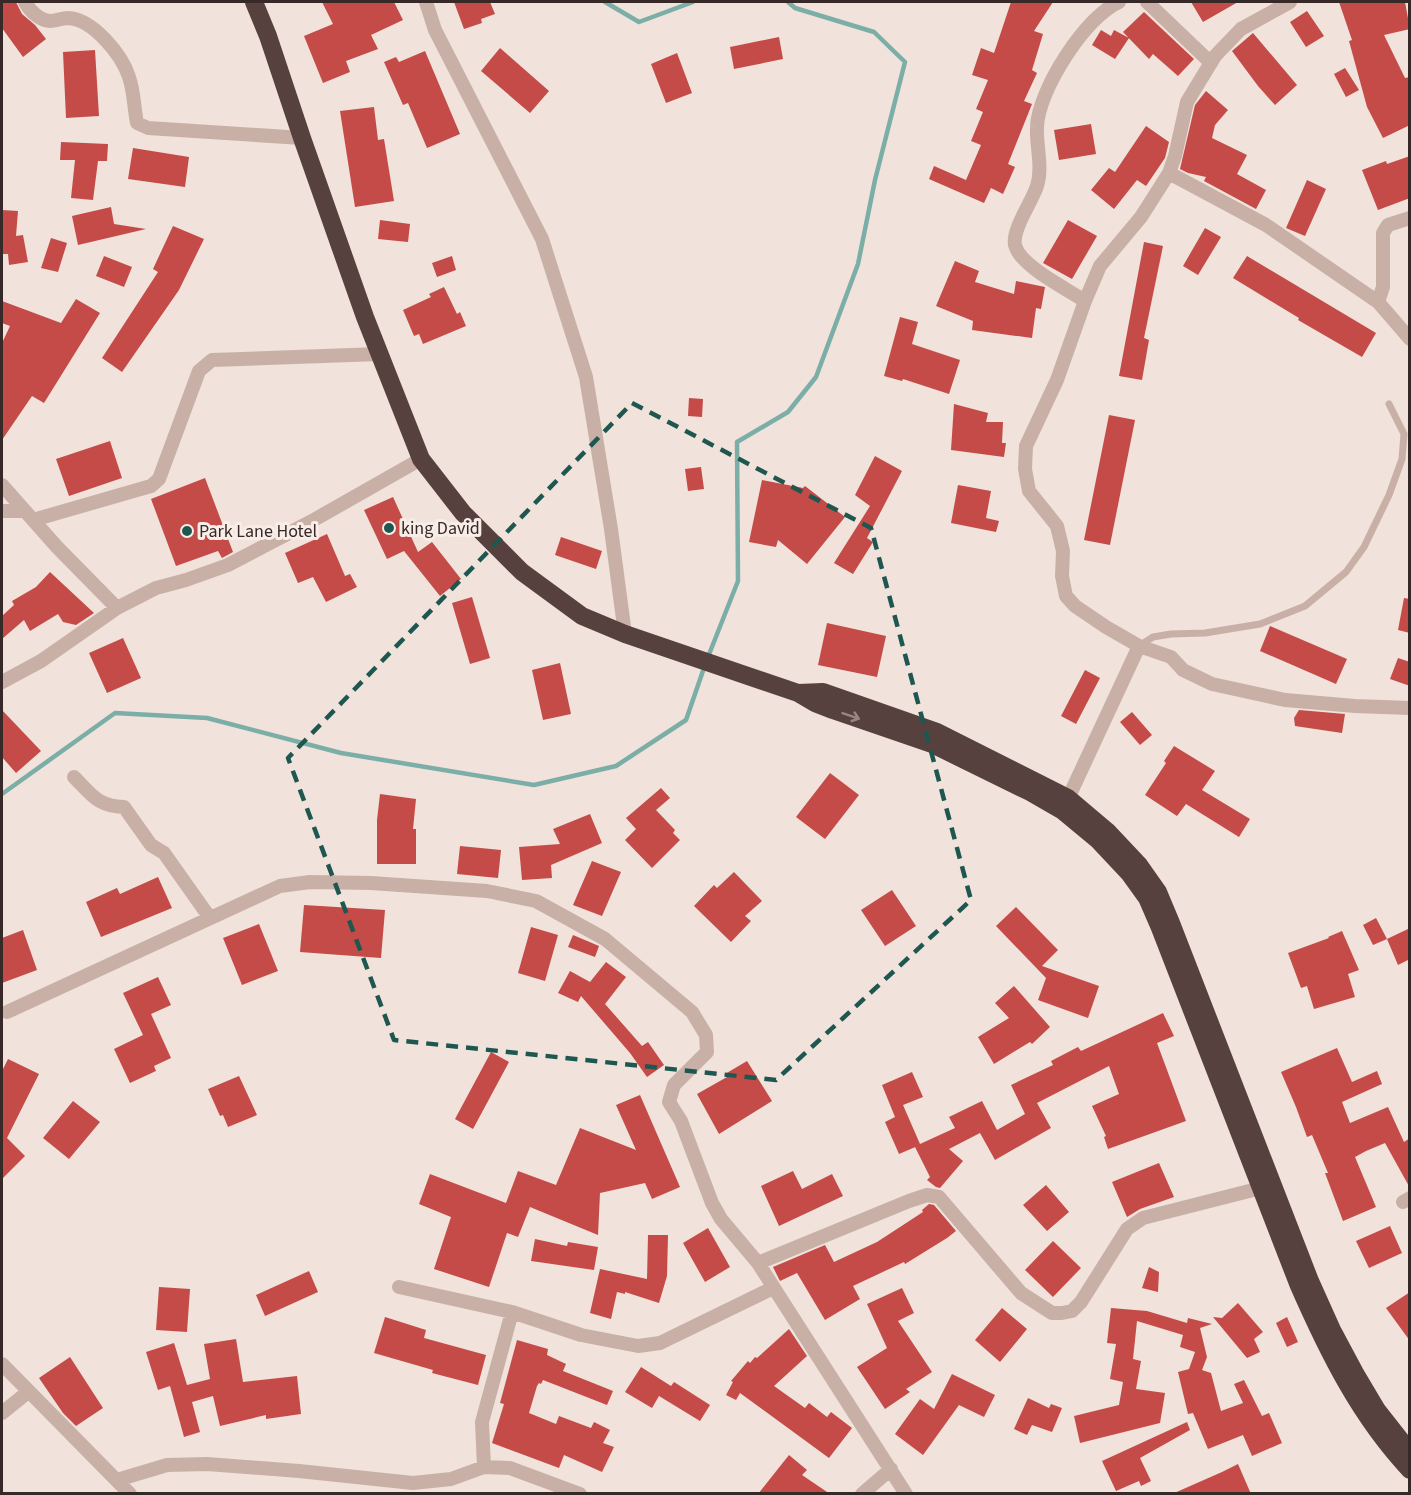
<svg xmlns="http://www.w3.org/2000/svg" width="1411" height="1495" font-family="'Source Sans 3',sans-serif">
	<rect width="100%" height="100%" fill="#f1e2db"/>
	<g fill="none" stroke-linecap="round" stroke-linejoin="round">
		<!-- stream -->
		<path stroke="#7baea6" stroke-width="4.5" d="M 605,2 L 639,22 L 693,2
			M 708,657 L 738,581 L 737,442 L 788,412 L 816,377 L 858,264 L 875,180 L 905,62 L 874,32 L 795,8 L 788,2
			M 2,794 L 115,713 L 207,718 L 341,753 L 534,785 L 616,766 L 686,720 L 705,665"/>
	</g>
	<!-- building -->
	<path fill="#c44b47" d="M 2,2 L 16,2 L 22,14 L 35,25 L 46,39 L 23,57 L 2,28 Z
		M 322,2 L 394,2 L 403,20 L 371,35 L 378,49 L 346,61 L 350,72 L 323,83 L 304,36 L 333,24 Z
		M 454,2 L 490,2 L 495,14 L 481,19 L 482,23 L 464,29 Z
		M 1011,2 L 1053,2 L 1034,31 L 1043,34 L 1032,70 L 1037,73 L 1024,101 L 1032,104 L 1008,164 L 1015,167 L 1003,194 L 991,188 L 984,203 L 929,179 L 934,166 L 966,180 L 981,145 L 971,141 L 983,112 L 976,109 L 988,80 L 972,75 L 981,48 L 994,53 Z
		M 1191,2 L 1238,2 L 1203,22 Z
		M 1339,2 L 1405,2 L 1410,29 L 1384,35 L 1405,78 L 1410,77 L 1410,125 L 1383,138 L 1367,107 L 1349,41 L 1352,40 Z
		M 1307,11 L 1324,36 L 1306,47 L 1290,22 Z
		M 1144,12 L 1194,59 L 1178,76 L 1153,54 L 1149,59 L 1123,32 Z
		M 1101,30 L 1111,36 L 1114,30 L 1129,38 L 1115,59 L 1092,45 Z
		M 1253,33 L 1297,85 L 1275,105 L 1258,86 L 1232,51 Z
		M 779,37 L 783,59 L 734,69 L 730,47 Z
		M 500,48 L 549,91 L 530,113 L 481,71 Z
		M 95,50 L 99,116 L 66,118 L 63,52 Z
		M 425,51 L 460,134 L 427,148 L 408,103 L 403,105 L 384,62 L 396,57 L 399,62 Z
		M 677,53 L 692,93 L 666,103 L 651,64 Z
		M 1345,68 L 1359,90 L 1346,97 L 1334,74 Z
		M 1206,91 L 1228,110 L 1215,125 L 1212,138 L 1247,155 L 1237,174 L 1266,190 L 1256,209 L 1204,181 L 1206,177 L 1188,173 L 1180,169 L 1195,105 Z
		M 374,107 L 378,140 L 384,139 L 394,201 L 355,207 L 340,111 Z
		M 1091,124 L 1096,154 L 1059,160 L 1054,130 Z
		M 1146,126 L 1169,142 L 1165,158 L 1146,186 L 1137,180 L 1114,209 L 1091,190 L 1109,168 L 1115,172 Z
		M 61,142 L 108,144 L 107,161 L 98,161 L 93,200 L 71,198 L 75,160 L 60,160 Z
		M 133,148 L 189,157 L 185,187 L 128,179 Z
		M 1410,156 L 1410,198 L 1378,210 L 1362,170 L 1386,161 L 1387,164 Z
		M 1307,180 L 1326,189 L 1305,236 L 1286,228 Z
		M 111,207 L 114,224 L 146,229 L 78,245 L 72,216 Z
		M 2,210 L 18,211 L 16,236 L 23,235 L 28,262 L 9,265 L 8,254 L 2,254 Z
		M 380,220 L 410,224 L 408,242 L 378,239 Z
		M 1068,220 L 1097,236 L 1072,279 L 1043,263 Z
		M 173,226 L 204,239 L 179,290 L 122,372 L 102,358 L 158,272 L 153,269 Z
		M 1205,228 L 1221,237 L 1198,275 L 1183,266 Z
		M 51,238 L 67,243 L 58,272 L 41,268 Z
		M 1144,242 L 1163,246 L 1144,338 L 1149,340 L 1142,380 L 1119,376 Z
		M 104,256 L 132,267 L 124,287 L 96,276 Z
		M 452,256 L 456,270 L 437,277 L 432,263 Z
		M 1247,256 L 1376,333 L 1362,357 L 1298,320 L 1299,318 L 1233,278 Z
		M 955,261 L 979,271 L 975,282 L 1014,294 L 1016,281 L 1045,287 L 1041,309 L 1036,308 L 1032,338 L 972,330 L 973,321 L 936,306 Z
		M 444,287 L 457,314 L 460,312 L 466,326 L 423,344 L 419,334 L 414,336 L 403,310 L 431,297 L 429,294 Z
		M 76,299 L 100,313 L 44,403 L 32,396 L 2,440 L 2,343 L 10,326 L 2,323 L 2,301 L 61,323 Z
		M 900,317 L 918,322 L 912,344 L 960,360 L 949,394 L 903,379 L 902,381 L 884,376 Z
		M 689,398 L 703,399 L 702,417 L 688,416 Z
		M 954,404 L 988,413 L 986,422 L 1003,422 L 1002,443 L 1006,443 L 1004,457 L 951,450 Z
		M 1109,415 L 1135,420 L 1110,545 L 1084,540 Z
		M 110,441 L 122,478 L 69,496 L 56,459 Z
		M 875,456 L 902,471 L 867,538 L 873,542 L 853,574 L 834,563 L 870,506 L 855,495 Z
		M 701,467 L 704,489 L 688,491 L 685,469 Z
		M 205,478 L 233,552 L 222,558 L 218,551 L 176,566 L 151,499 Z
		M 762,480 L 803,488 L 805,486 L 845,517 L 807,564 L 778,540 L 776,547 L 749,542 Z
		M 958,485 L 991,491 L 986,518 L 999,521 L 996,532 L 951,523 Z
		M 393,497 L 418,552 L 432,542 L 461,579 L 440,596 L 404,551 L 387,559 L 364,510 Z
		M 327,534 L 345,576 L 350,574 L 357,587 L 326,602 L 313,577 L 298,583 L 285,553 Z
		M 561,537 L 602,551 L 596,569 L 555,555 Z
		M 50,572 L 94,613 L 76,625 L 63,622 L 58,614 L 30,631 L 24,620 L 2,639 L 2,616 L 14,605 L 12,601 L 36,587 Z
		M 472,597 L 490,658 L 470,664 L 452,603 Z
		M 1404,598 L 1410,599 L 1410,633 L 1398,630 Z
		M 827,623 L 886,636 L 877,677 L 818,665 Z
		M 1270,626 L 1347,659 L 1336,684 L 1260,651 Z
		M 123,638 L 141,678 L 107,693 L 89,653 Z
		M 1398,658 L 1410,662 L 1410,686 L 1390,679 Z
		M 560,663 L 571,714 L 543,720 L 532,670 Z
		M 1085,670 L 1100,678 L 1076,724 L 1061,716 Z
		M 2,710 L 41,751 L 16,773 L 2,757 Z
		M 1299,710 L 1345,714 L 1342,733 L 1295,726 L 1294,718 Z
		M 1132,712 L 1152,735 L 1140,745 L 1120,722 Z
		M 1174,746 L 1215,771 L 1202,790 L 1250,819 L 1239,837 L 1186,804 L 1177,816 L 1145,795 L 1166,763 L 1164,761 Z
		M 830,773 L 859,795 L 825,839 L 796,817 Z
		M 661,788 L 670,798 L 656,810 L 675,830 L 673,833 L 680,840 L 652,868 L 625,840 L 636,829 L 626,818 Z
		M 380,794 L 416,799 L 413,829 L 416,829 L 416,864 L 377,864 L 377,820 Z
		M 590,814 L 602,843 L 551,865 L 552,878 L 522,880 L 519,847 L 560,844 L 553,829 Z
		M 460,846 L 501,850 L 498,878 L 457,874 Z
		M 592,861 L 621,872 L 602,916 L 573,905 Z
		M 734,872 L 762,901 L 745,916 L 751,921 L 731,942 L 694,906 L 714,885 L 717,888 Z
		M 158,877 L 172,908 L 101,937 L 86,902 L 117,888 L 120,894 Z
		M 892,890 L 916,926 L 885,946 L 861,910 Z
		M 304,905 L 385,910 L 381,958 L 300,952 Z
		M 1016,907 L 1058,950 L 1042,966 L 1099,986 L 1088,1018 L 1038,1000 L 1046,978 L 996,926 Z
		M 1376,918 L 1387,939 L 1373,945 L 1363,925 Z
		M 259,924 L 278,971 L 242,985 L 223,938 Z
		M 531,927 L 558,935 L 545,981 L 518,973 Z
		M 1410,928 L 1410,959 L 1398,965 L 1387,939 Z
		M 23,930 L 37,970 L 2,983 L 2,938 Z
		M 1342,931 L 1359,970 L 1348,974 L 1355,997 L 1314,1009 L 1307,986 L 1301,988 L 1288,953 L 1329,938 L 1328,937 Z
		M 573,935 L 599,946 L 595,957 L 568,947 Z
		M 606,962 L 626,977 L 605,1004 L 642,1046 L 648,1042 L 664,1065 L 647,1077 L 630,1053 L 581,996 L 578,1002 L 558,993 L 570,971 L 590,982 Z
		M 158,977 L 171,1005 L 151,1014 L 171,1058 L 154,1066 L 156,1071 L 130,1083 L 114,1049 L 143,1035 L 123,993 Z
		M 1014,986 L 1050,1027 L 1032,1044 L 1030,1042 L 994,1064 L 978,1037 L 1009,1018 L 995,1003 Z
		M 1163,1013 L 1174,1036 L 1157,1043 L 1186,1121 L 1108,1149 L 1104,1137 L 1106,1136 L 1092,1106 L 1119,1094 L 1109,1066 L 1037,1103 L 1051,1128 L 995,1160 L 980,1133 L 949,1149 L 963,1161 L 940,1188 L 936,1187 L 927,1180 L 930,1177 L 915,1147 L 920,1145 L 899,1154 L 885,1122 L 895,1117 L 882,1085 L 912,1072 L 923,1097 L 903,1105 L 920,1144 L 955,1128 L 949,1117 L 982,1101 L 997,1130 L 1025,1114 L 1011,1085 L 1053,1065 L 1051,1061 L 1078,1047 L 1081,1051 Z
		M 1337,1048 L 1352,1082 L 1377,1071 L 1382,1084 L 1342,1102 L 1350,1123 L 1388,1107 L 1404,1142 L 1410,1138 L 1410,1188 L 1385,1143 L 1366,1151 L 1355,1157 L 1376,1207 L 1343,1221 L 1325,1173 L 1328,1173 L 1312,1135 L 1307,1137 L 1296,1107 L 1281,1072 Z
		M 491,1052 L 509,1062 L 473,1129 L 455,1119 Z
		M 8,1059 L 39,1074 L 7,1138 L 25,1156 L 2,1179 L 2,1071 Z
		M 747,1061 L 772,1101 L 719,1134 L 697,1094 L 727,1077 L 725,1074 Z
		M 239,1076 L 257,1115 L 228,1127 L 223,1115 L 220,1116 L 208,1089 Z
		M 640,1095 L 680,1187 L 652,1199 L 645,1183 L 600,1193 L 598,1235 L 530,1207 L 518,1237 L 507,1233 L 489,1287 L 434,1269 L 451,1217 L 419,1204 L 430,1174 L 506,1203 L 518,1171 L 556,1185 L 580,1128 L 636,1150 L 616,1105 Z
		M 73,1101 L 100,1122 L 69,1159 L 43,1138 Z
		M 1159,1163 L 1174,1197 L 1140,1209 L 1127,1217 L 1112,1182 Z
		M 793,1171 L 802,1189 L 832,1174 L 843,1196 L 779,1226 L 761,1186 Z
		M 1046,1185 L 1069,1212 L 1047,1231 L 1023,1205 Z
		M 929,1204 L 934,1205 L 956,1231 L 947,1238 L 905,1264 L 904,1262 L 853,1286 L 860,1299 L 825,1320 L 797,1273 L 780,1281 L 773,1267 L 825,1245 L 834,1262 L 877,1242 L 923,1212 L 922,1210 Z
		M 1390,1226 L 1402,1253 L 1369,1268 L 1356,1241 Z
		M 708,1228 L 730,1267 L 705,1282 L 683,1243 Z
		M 648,1235 L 668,1235 L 667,1276 L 659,1303 L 625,1292 L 625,1294 L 617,1292 L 611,1319 L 590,1313 L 600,1269 L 647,1279 Z
		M 535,1239 L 567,1246 L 568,1242 L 598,1247 L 594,1270 L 531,1261 Z
		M 1053,1241 L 1081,1268 L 1053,1297 L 1025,1270 Z
		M 1149,1267 L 1159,1272 L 1158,1292 L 1142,1288 Z
		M 309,1271 L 318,1292 L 265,1316 L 256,1295 Z
		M 159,1287 L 190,1289 L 187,1332 L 156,1330 Z
		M 902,1288 L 914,1313 L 898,1321 L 932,1372 L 906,1389 L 910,1392 L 885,1409 L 857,1367 L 887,1348 L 867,1304 Z
		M 1410,1292 L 1410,1341 L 1386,1308 Z
		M 1238,1303 L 1263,1332 L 1254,1339 L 1260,1352 L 1247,1358 L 1213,1317 L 1222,1318 Z
		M 1002,1308 L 1027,1329 L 1000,1362 L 975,1340 Z
		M 1111,1308 L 1147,1311 L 1187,1323 L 1188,1318 L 1212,1324 L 1200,1328 L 1207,1357 L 1202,1370 L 1211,1373 L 1221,1411 L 1243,1403 L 1234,1384 L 1244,1380 L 1262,1416 L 1269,1413 L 1282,1443 L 1252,1456 L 1243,1435 L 1208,1449 L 1193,1413 L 1188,1414 L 1178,1372 L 1189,1369 L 1195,1352 L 1180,1347 L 1183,1335 L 1137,1321 L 1133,1359 L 1141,1361 L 1136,1389 L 1165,1393 L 1160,1423 L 1080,1443 L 1074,1416 L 1119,1405 L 1123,1382 L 1110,1379 L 1116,1344 L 1107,1343 Z
		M 385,1317 L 426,1330 L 424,1338 L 486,1355 L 478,1385 L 432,1373 L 433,1370 L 374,1353 Z
		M 1287,1317 L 1298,1342 L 1287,1347 L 1276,1323 Z
		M 789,1329 L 807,1356 L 774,1386 L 805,1408 L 809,1403 L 827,1417 L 831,1412 L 852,1428 L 829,1458 L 740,1393 L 736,1400 L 726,1395 L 733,1382 L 731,1381 L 748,1361 L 750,1363 L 755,1357 L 757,1358 Z
		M 236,1339 L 243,1382 L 297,1376 L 301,1414 L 266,1419 L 266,1415 L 220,1426 L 213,1396 L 192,1402 L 200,1432 L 184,1437 L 170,1386 L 158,1390 L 146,1352 L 174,1343 L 187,1385 L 210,1379 L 204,1344 Z
		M 517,1340 L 548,1349 L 547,1355 L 566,1364 L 563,1371 L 613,1391 L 607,1405 L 543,1380 L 541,1384 L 539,1383 L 537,1386 L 529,1413 L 556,1424 L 559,1416 L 591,1428 L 594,1422 L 610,1430 L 603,1443 L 614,1447 L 602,1472 L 564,1455 L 559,1468 L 492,1443 L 504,1404 L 500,1403 Z
		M 70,1357 L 103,1408 L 76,1426 L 63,1413 L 39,1378 Z
		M 641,1367 L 671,1386 L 674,1382 L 710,1405 L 700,1421 L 659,1396 L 652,1408 L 625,1392 Z
		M 952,1374 L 995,1395 L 984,1417 L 959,1405 L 923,1455 L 895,1434 L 920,1399 L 934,1409 Z
		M 1028,1398 L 1049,1408 L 1051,1404 L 1062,1408 L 1052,1432 L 1032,1425 L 1027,1435 L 1014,1429 Z
		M 1187,1422 L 1190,1430 L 1140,1458 L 1151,1481 L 1141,1486 L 1139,1481 L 1116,1491 L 1102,1461 Z
		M 789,1455 L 807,1470 L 802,1475 L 830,1494 L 758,1494 Z
		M 1238,1464 L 1251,1494 L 1172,1494 L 1222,1472 Z"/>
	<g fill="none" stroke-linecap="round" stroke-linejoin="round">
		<!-- lane -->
		<path stroke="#c9b0a7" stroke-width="7" d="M 1139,646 L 1153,637 L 1171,634 L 1205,633 L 1260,624 L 1305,606 L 1346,572 L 1364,547 L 1389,495 L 1402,459 L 1404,434 L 1389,404"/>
		<!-- street -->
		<path stroke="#c9b0a7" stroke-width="14" d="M 25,2 C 30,11 39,20 50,21 C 56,21 62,18 68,18 C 93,19 122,55 129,77 C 134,91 134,108 137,123 L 148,128 L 302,138
			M 426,2 L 435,30 L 542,239 L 586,377 L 611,529 L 625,634
			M 1147,2 L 1211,63
			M 1169,173 L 1266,225 L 1378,302
			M 1410,218 L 1388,225 L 1383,233 L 1383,287 L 1378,302 L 1410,339
			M 1085,301 C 1067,289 1020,266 1015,245 C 1012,229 1032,202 1037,186 C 1043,167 1036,146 1037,127 C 1038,90 1086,16 1119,2
			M 2,485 L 57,547 L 117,608 L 156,588 L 186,580 L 228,565 L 312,521 L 421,459
			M 2,511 L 25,511
			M 33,520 L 151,486 L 159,479 L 199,371 L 212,360 L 379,354
			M 1139,646 L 1171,657 L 1183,670 L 1212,684 L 1285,700 L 1355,706 L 1410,708
			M 2,682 L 41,661 L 117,608
			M 74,777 C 92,795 97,806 124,807 L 151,845 L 164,853 L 210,918
			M 1065,805 L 1139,646 L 1106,627 L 1075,606 L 1066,596 L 1062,576 L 1063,551 L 1057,526 L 1029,491 L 1025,469 L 1026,446 L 1057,380 L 1085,301 L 1100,266 L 1141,217 L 1169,173 L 1175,156 L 1187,102 L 1215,56 L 1241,29 L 1290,2
			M 7,1012 L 280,886 L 310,882 L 371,883 L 487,891 L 536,901 L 605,939 L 692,1012 L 706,1035 L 707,1052 L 674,1085 L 669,1102 L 681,1121 L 712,1203 L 721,1219 L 758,1263 L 906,1494
			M 1403,1202 L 1410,1198
			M 758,1263 L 909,1201 L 927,1195 L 939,1197 L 1021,1293 L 1052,1313 L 1062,1313 L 1072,1311 L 1081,1302 L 1127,1229 L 1143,1218 L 1261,1188
			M 399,1287 L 512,1312 L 581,1335 L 638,1346 L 660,1343 L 773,1288
			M 2,1364 L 130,1494
			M 2,1413 L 28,1392
			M 484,1467 L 482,1422 L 512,1312
			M 117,1480 L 167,1465 L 207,1464 L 299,1471 L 413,1483 L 451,1479 L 484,1467 L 510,1468 L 580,1494
			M 862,1494 L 891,1469"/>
		<!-- highway -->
		<path stroke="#57413f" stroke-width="18" d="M 254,2 L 268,36 L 302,138 L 365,317 L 421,459 L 463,513 L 522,572 L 582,616 L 625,634 L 798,693 L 815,703 L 833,710 L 932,744 L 1030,792 L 1063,811 L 1098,840 L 1129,873 L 1147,898 L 1160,928 L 1299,1286 C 1328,1352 1360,1417 1410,1470
			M 798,693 L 823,692 L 937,732 L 1068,798 L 1107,831 L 1139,865 L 1158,892 L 1171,923 L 1310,1281 L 1332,1330 L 1355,1373 L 1377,1410 L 1410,1452"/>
	</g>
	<!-- one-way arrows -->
	<defs><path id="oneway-shaft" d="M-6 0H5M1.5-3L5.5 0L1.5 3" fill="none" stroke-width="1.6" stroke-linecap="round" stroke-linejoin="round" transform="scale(1.5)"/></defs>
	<use stroke="#988683" href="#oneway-shaft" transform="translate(851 716) rotate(19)"/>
	<!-- marked area -->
	<path fill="none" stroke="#1e574f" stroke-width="4.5" stroke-dasharray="12 8" stroke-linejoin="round" d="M 632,403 L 871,528 L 971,900 L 776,1080 L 394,1040 L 288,758 Z"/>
	<!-- markers -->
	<g fill="#1e574f" stroke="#f9ede8" stroke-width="2">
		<circle cx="389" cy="528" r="6"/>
		<circle cx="187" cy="531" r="6"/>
	</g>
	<g text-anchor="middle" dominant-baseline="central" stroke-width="6" stroke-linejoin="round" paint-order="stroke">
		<!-- poi labels -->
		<g font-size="18" fill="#362928" stroke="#f9ede8" text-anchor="start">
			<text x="401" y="528">king David</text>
			<text x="199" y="531">Park Lane Hotel</text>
		</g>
	</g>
	<!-- border -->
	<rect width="1411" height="1495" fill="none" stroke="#362928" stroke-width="6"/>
</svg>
